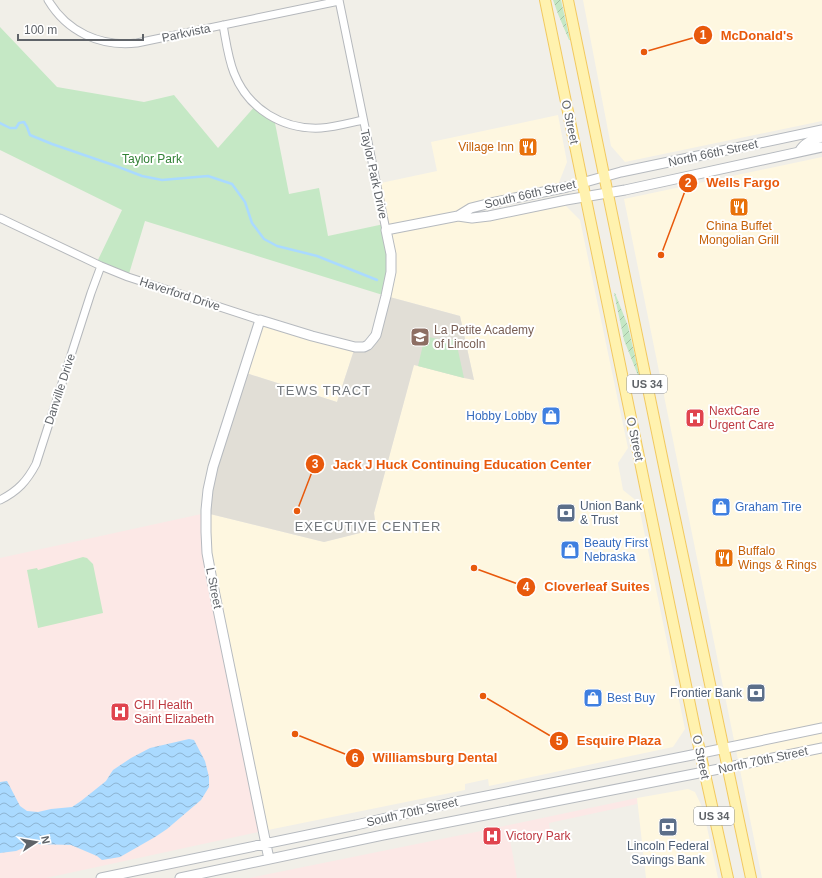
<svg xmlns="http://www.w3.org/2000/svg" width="822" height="878" font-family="Helvetica,sans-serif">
	<defs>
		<pattern id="garden-furrows" width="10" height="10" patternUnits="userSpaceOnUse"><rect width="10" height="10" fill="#c5e8c5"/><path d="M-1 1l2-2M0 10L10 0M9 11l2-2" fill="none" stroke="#a3c0a4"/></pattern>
		<pattern id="water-waves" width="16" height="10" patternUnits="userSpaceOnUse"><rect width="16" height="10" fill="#aadaff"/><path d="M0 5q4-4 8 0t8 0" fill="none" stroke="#8eb4d2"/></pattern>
	</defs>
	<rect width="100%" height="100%" fill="#f1efe8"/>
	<!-- commercial -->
	<path fill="#fef7e0" d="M 583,0 L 822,0 L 822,121 L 625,162 L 611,146 Z
		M 558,115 L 567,162 L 556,190 L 459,216 L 561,201 L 580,220 L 628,448 L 618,463 L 623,490 L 638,502 L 685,729 L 673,747 L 489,786 L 488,779 L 465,784 L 465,790 L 263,831 L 212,580 L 206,513 L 324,542 L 376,529 L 374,513 L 414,364 L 474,380 L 460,316 L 386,296 L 390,277 L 376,184 L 437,171 L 431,142 Z
		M 822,157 L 822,878 L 762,878 L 624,199 Z
		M 260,320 L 355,347 L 337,402 L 243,372 Z
		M 688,789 L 695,792 L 703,809 L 718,878 L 646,878 L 637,798 Z"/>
	<!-- education -->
	<path fill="#e1ded6" d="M 386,296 L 460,316 L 474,380 L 464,378 L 414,365 L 374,513 L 376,529 L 324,542 L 206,513 L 207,499 L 243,372 L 337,402 L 355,347 L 368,345 Z"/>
	<!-- medical -->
	<path fill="#fce8e6" d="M 206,513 L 206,532 L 263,831 L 46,878 L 0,878 L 0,558 Z
		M 637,798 L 637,804 L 549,823 L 550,831 L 510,840 L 517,878 L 249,878 L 476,832 Z"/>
	<!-- green -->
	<path fill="#c5e8c5" d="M 0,27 L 57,87 L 144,102 L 174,95 L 218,148 L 256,105 L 274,118 L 289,194 L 319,188 L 328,236 L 384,224 L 391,254 L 386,296 L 145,221 L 128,277 L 96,264 L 122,210 L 0,150 Z
		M 425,336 L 446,341 L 447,338 L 456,341 L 464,378 L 418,366 Z
		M 83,557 L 87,558 L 93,564 L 103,613 L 38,628 L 27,570 L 37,568 L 38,570 Z"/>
	<!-- garden -->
	<path fill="url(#garden-furrows)" d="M 553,0 L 561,0 L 570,40 L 569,40 L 558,14 Z
		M 614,293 L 615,293 L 628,326 L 640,378 L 639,378 L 624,340 Z"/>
	<!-- water -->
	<path fill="url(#water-waves)" d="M 189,739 L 194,740 L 205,761 L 209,777 L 209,787 L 201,800 L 167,829 L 155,837 L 120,857 L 102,860 L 97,856 L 71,845 L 36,844 L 26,847 L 16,851 L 0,853 L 0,782 L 7,781 L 20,806 L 27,811 L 38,812 L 51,809 L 72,807 L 81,801 L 106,781 L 111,773 L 113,770 L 131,758 L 150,748 Z"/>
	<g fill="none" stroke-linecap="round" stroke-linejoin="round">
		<!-- stream -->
		<path stroke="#aadaff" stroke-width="2.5" d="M 0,123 L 10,128 L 16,128 L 19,123 L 24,122 L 27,127 L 30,135 L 52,144 L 116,166 L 142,176 L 162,180 L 208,176 L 232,184 L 245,202 L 252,223 L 264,239 L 277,246 L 317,256 L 377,280"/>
		<!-- street casing -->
		<g stroke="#b5b8bc" stroke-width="9">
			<path id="street" d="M 48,0 C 67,32 100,47 137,43 L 339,1
				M 339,0 L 386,230
				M 223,25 C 226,41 228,58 234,73 C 248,109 283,130 321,128 C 335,127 349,123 363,120
				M 0,218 L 101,266 L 128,277 L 260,320
				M 0,500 C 18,491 27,481 36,464 L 91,293 L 101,266"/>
		</g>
		<!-- secondary casing -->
		<g stroke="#b6babf" stroke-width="11">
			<path id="secondary" d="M 799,152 C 804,143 812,140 822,137
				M 458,216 L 471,208 L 491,203 L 567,187 L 621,172 L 822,130
				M 269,859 L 212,580 L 207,553 L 206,532 L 206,510 L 208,490 L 213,467 L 260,320 L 312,336 L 355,347 L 364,347 L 368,345 L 373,339 L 376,335 L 386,296 L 391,272 L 391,254 L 386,230 L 458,216 L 472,218 L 489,216 L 566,200 L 625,190 L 822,147
				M 101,878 L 356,825 L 451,803 L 687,756 L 822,728
				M 180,878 L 383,835 L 704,772 L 822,748"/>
		</g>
		<!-- primary casing -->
		<g stroke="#f2c960" stroke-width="12">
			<path id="primary" d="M 545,0 L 695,729 L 728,878
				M 568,0 L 666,476 L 751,878"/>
		</g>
		<!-- street -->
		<use href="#street" stroke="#fff" stroke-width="7"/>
		<!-- secondary -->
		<use href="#secondary" stroke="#fff" stroke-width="9"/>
		<!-- primary -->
		<use href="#primary" stroke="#fff2af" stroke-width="10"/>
	</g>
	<!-- icons -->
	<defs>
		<g id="restaurant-square" transform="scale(1)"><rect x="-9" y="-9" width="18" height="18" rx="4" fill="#e8710a" stroke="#fff"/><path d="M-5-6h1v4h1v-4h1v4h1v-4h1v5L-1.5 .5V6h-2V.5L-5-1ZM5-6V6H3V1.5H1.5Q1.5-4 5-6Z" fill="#fff"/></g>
		<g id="school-square" transform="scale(1)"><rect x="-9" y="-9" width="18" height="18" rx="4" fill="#8d6e63" stroke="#fff"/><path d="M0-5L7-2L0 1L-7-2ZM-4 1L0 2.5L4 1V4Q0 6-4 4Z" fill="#fff"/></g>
		<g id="shop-square" transform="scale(1)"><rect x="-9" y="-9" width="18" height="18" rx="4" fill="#3f7fe0" stroke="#fff"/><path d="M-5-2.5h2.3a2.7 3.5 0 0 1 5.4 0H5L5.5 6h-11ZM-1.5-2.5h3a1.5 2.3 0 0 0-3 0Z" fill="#fff"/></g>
		<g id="hospital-square" transform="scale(1)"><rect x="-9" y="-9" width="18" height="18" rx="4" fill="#e0444e" stroke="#fff"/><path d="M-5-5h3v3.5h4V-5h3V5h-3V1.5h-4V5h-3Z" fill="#fff"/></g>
		<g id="bank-square" transform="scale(1)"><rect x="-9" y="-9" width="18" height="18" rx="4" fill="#5c6f8a" stroke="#fff"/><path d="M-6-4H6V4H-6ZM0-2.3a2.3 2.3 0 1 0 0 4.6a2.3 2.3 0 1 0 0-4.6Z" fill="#fff"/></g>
	</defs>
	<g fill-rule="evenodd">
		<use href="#restaurant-square" x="528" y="147"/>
		<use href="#restaurant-square" x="739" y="207"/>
		<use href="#school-square" x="420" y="337"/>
		<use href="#shop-square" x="551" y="416"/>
		<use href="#hospital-square" x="695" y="418"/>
		<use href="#shop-square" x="721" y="507"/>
		<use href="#bank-square" x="566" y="513"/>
		<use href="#shop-square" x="570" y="550"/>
		<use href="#restaurant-square" x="724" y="558"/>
		<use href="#bank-square" x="756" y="693"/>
		<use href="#shop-square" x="593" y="698"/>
		<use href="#hospital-square" x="120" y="712"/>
		<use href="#bank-square" x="668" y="827"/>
		<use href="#hospital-square" x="492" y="836"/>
	</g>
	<g text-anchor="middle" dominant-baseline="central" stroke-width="4" stroke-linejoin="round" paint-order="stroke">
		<!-- shield labels -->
		<g fill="#fff" stroke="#8f9295" stroke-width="1">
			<rect x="627" y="375" width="40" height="18" rx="3"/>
			<rect x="694" y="807" width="40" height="18" rx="3"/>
		</g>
		<g font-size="11" font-weight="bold" fill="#5f6368">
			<text x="647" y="384">US 34</text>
			<text x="714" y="816">US 34</text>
		</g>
		<!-- street labels -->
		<g font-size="12" fill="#5f6368" stroke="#fff">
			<text transform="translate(186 33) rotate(-12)">Parkvista</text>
			<text transform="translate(570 122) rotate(78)">O Street</text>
			<text transform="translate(713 153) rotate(-12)">North 66th Street</text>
			<text transform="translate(374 174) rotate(78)">Taylor Park Drive</text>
			<text transform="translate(530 194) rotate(-13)">South 66th Street</text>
			<text transform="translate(180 294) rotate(18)">Haverford Drive</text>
			<text transform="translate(60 389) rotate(-72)">Danville Drive</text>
			<text transform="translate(635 439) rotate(78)">O Street</text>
			<text transform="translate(214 588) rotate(79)">L Street</text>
			<text transform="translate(701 757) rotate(78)">O Street</text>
			<text transform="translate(763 760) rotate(-12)">North 70th Street</text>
			<text transform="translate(412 812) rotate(-13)">South 70th Street</text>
		</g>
		<!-- food labels -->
		<g font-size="12" fill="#c56008" stroke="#fff" text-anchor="end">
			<text x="514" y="147">Village Inn</text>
			<text x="739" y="226" text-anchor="middle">China Buffet<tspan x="739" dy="14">Mongolian Grill</tspan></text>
			<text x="738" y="551" text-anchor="start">Buffalo<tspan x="738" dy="14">Wings &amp; Rings</tspan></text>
		</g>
		<!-- park labels -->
		<g font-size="12" fill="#348238" stroke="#fff">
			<text x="152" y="159">Taylor Park</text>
		</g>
		<!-- education labels -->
		<g font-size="12" fill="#785e54" stroke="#fff" text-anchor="start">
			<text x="434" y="330">La Petite Academy<tspan x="434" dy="14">of Lincoln</tspan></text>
		</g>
		<!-- health labels -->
		<g font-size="12" fill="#be3a42" stroke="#fff" text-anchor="start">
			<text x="709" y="411">NextCare<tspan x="709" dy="14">Urgent Care</tspan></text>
			<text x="134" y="705">CHI Health<tspan x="134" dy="14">Saint Elizabeth</tspan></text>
			<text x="506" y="836">Victory Park</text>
		</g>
		<!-- shop labels -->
		<g font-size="12" fill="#366cbe" stroke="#fff" text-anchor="start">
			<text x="537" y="416" text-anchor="end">Hobby Lobby</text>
			<text x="735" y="507">Graham Tire</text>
			<text x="584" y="543">Beauty First<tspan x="584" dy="14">Nebraska</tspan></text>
			<text x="607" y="698">Best Buy</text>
		</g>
		<!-- service labels -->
		<g font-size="12" fill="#4e5e75" stroke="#fff" text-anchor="start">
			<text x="580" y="506">Union Bank<tspan x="580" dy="14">&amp; Trust</tspan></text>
			<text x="742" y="693" text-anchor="end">Frontier Bank</text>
			<text x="668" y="846" text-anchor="middle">Lincoln Federal<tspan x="668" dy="14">Savings Bank</tspan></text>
		</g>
		<!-- neighbourhood labels -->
		<g font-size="13" letter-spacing="1" fill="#70757a" stroke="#fff">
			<text x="324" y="390">TEWS TRACT</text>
			<text x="368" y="526">EXECUTIVE CENTER</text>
		</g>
	</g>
	<!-- callouts -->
	<path fill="none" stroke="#e8590c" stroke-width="1.5" d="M644 52L703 35M661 255L688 183M297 511L315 464M474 568L526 587M483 696L559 741M295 734L355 758"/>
	<g fill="#e8590c" stroke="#fff" stroke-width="1.5">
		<circle cx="644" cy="52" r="4"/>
		<circle cx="661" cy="255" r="4"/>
		<circle cx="297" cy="511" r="4"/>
		<circle cx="474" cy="568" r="4"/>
		<circle cx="483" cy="696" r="4"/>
		<circle cx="295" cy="734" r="4"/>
		<circle cx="703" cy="35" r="10"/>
		<circle cx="688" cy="183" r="10"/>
		<circle cx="315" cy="464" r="10"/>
		<circle cx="526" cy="587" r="10"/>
		<circle cx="559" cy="741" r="10"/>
		<circle cx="355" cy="758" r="10"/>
	</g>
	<g font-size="12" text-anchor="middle" font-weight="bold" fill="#fff">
		<text x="703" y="39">1</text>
		<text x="688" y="187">2</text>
		<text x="315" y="468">3</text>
		<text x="526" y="591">4</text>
		<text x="559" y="745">5</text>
		<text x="355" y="762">6</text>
	</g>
	<g font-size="13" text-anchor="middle" font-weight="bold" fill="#e8590c" stroke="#fff" stroke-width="4" stroke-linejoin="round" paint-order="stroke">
		<text x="757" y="40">McDonald's</text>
		<text x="743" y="187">Wells Fargo</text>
		<text x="462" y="469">Jack J Huck Continuing Education Center</text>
		<text x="597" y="591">Cloverleaf Suites</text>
		<text x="619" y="745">Esquire Plaza</text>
		<text x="435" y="762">Williamsburg Dental</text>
	</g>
	<!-- north arrow -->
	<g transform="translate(36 842) rotate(78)" stroke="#ffffff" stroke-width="3" paint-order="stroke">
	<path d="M0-3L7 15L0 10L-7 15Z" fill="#5f6368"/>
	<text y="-6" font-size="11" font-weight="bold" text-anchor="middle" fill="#5f6368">N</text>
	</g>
	<!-- scale -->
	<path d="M18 34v6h125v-6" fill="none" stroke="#5f6368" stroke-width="2"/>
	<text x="24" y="34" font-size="12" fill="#5f6368" stroke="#ffffff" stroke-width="3" paint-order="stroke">100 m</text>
</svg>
